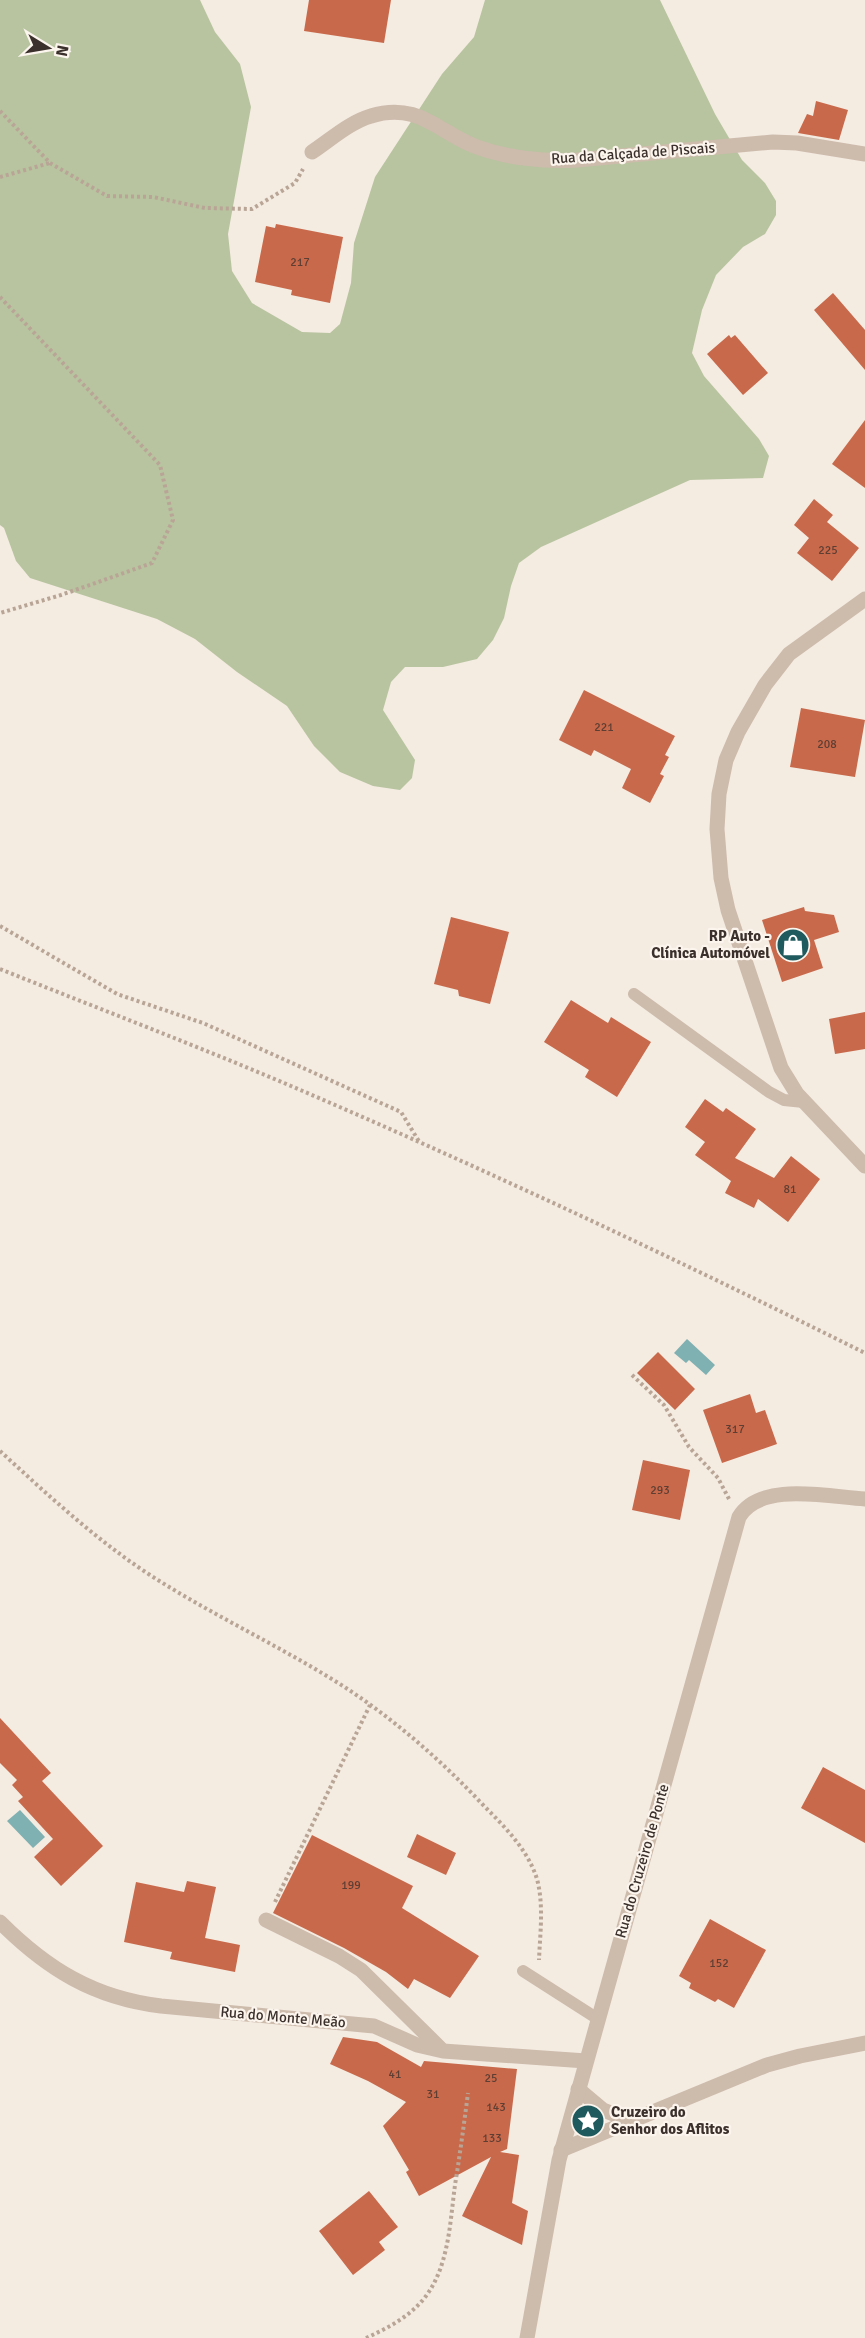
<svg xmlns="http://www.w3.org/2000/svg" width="865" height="2338" font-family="Signika,sans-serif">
	<rect width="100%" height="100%" fill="#f4ebe1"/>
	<!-- green -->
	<path fill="#b8c4a0" d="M 0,0 L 200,0 L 215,32 L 240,64 L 251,107 L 228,234 L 232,271 L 252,303 L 302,332 L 330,333 L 340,324 L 351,283 L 354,243 L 375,177 L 442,74 L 474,37 L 485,0 L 660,0 L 715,114 L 742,160 L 765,183 L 776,201 L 776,215 L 765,234 L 743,247 L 716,275 L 702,310 L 692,353 L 704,376 L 759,439 L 769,456 L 763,478 L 690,480 L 541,547 L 519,563 L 511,586 L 504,618 L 493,640 L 477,659 L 443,667 L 405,667 L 391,682 L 383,710 L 415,760 L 412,778 L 400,790 L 373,786 L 340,772 L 314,746 L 287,706 L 237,672 L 195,639 L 157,619 L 30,578 L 16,561 L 4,528 L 0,525 Z"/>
	<!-- water -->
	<path fill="#7fb0b2" d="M 687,1339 L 715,1365 L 706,1375 L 689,1360 L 686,1363 L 674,1353 Z
		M 20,1810 L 45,1837 L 33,1848 L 7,1821 Z"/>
	<!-- building -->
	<path fill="#c8694b" d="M 309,0 L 391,0 L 384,43 L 304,31 Z
		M 816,101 L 848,110 L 839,140 L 798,133 L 807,114 L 813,116 Z
		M 276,224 L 343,237 L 330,303 L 291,295 L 292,290 L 255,282 L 266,226 L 275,228 Z
		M 833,293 L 865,330 L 865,370 L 814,310 Z
		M 729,335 L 731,338 L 735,335 L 768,373 L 743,395 L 707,354 Z
		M 865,420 L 865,488 L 832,464 Z
		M 814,499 L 833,515 L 827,522 L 859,548 L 832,581 L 797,553 L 809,538 L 794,525 Z
		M 584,690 L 675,736 L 665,755 L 669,757 L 660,774 L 664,776 L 650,803 L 622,788 L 631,769 L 594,750 L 591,756 L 559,740 Z
		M 801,708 L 865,720 L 855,777 L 790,767 Z
		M 804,907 L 805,911 L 834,915 L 839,932 L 814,940 L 823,968 L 782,982 L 762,920 Z
		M 451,917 L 509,932 L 490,1004 L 459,996 L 458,990 L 434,984 Z
		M 571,1000 L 608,1023 L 611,1017 L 651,1042 L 617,1097 L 585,1077 L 589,1070 L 544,1042 Z
		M 865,1012 L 865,1049 L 835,1054 L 829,1019 Z
		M 705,1099 L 723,1112 L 726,1108 L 756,1129 L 735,1158 L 774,1178 L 791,1156 L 820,1179 L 788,1222 L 758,1199 L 754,1208 L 725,1193 L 731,1181 L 695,1155 L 705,1142 L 685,1127 Z
		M 658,1352 L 695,1389 L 675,1410 L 637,1373 Z
		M 750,1394 L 756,1413 L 765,1410 L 777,1444 L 722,1463 L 703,1410 Z
		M 643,1460 L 690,1470 L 680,1520 L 632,1510 Z
		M 0,1718 L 51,1773 L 42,1781 L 103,1846 L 61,1886 L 34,1857 L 53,1839 L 18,1801 L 23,1797 L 12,1785 L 17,1780 L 0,1763 Z
		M 823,1767 L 865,1790 L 865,1843 L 801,1808 Z
		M 417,1834 L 456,1853 L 446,1875 L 407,1857 Z
		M 312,1835 L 413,1886 L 402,1908 L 479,1956 L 450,1998 L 414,1979 L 408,1989 L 386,1972 L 344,1948 L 273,1913 Z
		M 187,1881 L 216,1887 L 205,1938 L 240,1945 L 235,1972 L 170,1959 L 172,1952 L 124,1942 L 136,1882 L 184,1892 Z
		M 710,1919 L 766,1950 L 734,2008 L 718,1999 L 715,2002 L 689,1988 L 691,1983 L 679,1976 Z
		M 343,2037 L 377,2042 L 421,2067 L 424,2061 L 517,2069 L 507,2149 L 500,2152 L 519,2155 L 512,2203 L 528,2211 L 522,2245 L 462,2216 L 491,2157 L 419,2196 L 406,2172 L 409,2170 L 383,2126 L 406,2102 L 368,2081 L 330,2064 Z
		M 369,2191 L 398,2227 L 379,2242 L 385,2250 L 353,2275 L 319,2231 Z"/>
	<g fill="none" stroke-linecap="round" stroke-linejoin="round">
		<!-- path -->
		<path stroke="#b9a596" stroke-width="4" stroke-dasharray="3 3" stroke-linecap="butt" d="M 0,111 L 50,163 L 107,196 L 153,197 L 205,208 L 252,209 L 295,183 L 303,169
			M 0,177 L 50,163
			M 0,297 L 160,465 L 173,520 L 152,563 L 61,595 L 0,613
			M 0,926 L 117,994 L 203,1023 L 401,1112 L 420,1143
			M 0,969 C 97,1008 195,1045 291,1086 C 485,1169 676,1259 865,1353
			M 632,1375 L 664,1405 L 689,1447 L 718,1478 L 729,1499
			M 0,1451 C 48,1495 95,1539 150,1575 C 212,1615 280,1646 343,1686 C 395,1720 441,1760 484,1806 C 505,1827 528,1850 537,1879 C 544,1905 540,1934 539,1960
			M 275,1902 L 370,1705
			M 366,2338 C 388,2328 411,2316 426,2296 C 449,2265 450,2222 455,2185 C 460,2154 464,2124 468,2093"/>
		<!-- service -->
		<path stroke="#cdbbac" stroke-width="12" d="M 634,994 L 769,1092 L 784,1100 L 804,1102
			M 523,1971 L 598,2019"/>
		<!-- minor -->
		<path stroke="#cdbbac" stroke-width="15" d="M 312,152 C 330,140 350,122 371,116 C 418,101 439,133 477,147 C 507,158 545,162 577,160 L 773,142 L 797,143 L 865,154
			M 266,1920 L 339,1956 L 361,1970 L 443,2051
			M 0,1922 C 47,1969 94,1998 161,2006 L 374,2026 L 417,2045 L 443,2051 L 586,2061
			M 578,2089 L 603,2110 L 632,2121
			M 561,2150 L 767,2065 L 800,2056 L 865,2043"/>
		<!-- tertiary -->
		<path stroke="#cdbbac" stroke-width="15" d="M 865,599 L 789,654 L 765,685 L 738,732 L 726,760 L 719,794 L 717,829 L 721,878 L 728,910 L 781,1068 L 797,1094 L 865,1166
			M 527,2338 L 559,2160 L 739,1517 C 760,1481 829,1497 865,1499"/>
	</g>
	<!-- icons -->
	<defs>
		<g id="shop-disc" transform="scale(1.725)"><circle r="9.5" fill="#1f5a5e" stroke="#fbf5ee"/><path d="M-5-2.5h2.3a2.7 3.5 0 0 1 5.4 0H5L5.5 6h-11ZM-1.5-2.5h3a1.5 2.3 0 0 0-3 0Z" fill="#fff"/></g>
		<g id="sight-disc" transform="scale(1.725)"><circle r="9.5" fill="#1f5a5e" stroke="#fbf5ee"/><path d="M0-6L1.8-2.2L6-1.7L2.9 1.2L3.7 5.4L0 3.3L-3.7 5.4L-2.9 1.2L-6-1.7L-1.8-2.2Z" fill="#fff"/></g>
	</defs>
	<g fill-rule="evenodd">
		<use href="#shop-disc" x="793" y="945"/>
		<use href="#sight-disc" x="588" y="2121"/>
	</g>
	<g text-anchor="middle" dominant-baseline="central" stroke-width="4.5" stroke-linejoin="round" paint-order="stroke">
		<!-- number labels -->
		<g font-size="12" fill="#5e3e33">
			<text x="300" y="262">217</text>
			<text x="828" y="550">225</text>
			<text x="604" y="727">221</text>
			<text x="827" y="744">208</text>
			<text x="790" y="1189">81</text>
			<text x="735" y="1429">317</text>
			<text x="660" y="1490">293</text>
			<text x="351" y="1885">199</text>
			<text x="719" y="1963">152</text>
			<text x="395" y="2074">41</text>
			<text x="491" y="2078">25</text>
			<text x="433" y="2094">31</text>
			<text x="496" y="2107">143</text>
			<text x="492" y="2138">133</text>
		</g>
		<!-- street labels -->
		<g font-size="15" fill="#3b302b" stroke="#fbf5ee">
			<text transform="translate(633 153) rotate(-4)">Rua da Calçada de Piscais</text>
			<text transform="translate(642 1861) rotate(-74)">Rua do Cruzeiro de Ponte</text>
			<text transform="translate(283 2017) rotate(5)">Rua do Monte Meão</text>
		</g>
		<!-- poi labels -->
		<g font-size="15" font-weight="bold" fill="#3b302b" stroke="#fbf5ee" text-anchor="end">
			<text x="770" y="936">RP Auto -<tspan x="770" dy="17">Clínica Automóvel</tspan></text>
			<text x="611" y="2112" text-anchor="start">Cruzeiro do<tspan x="611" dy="17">Senhor dos Aflitos</tspan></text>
		</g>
	</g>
	<!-- north arrow -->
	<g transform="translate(48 48) rotate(101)" stroke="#fbf5ee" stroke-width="4.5" paint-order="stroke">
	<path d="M0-4.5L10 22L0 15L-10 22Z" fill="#3b302b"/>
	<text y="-9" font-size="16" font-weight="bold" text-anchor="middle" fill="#3b302b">N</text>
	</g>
</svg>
